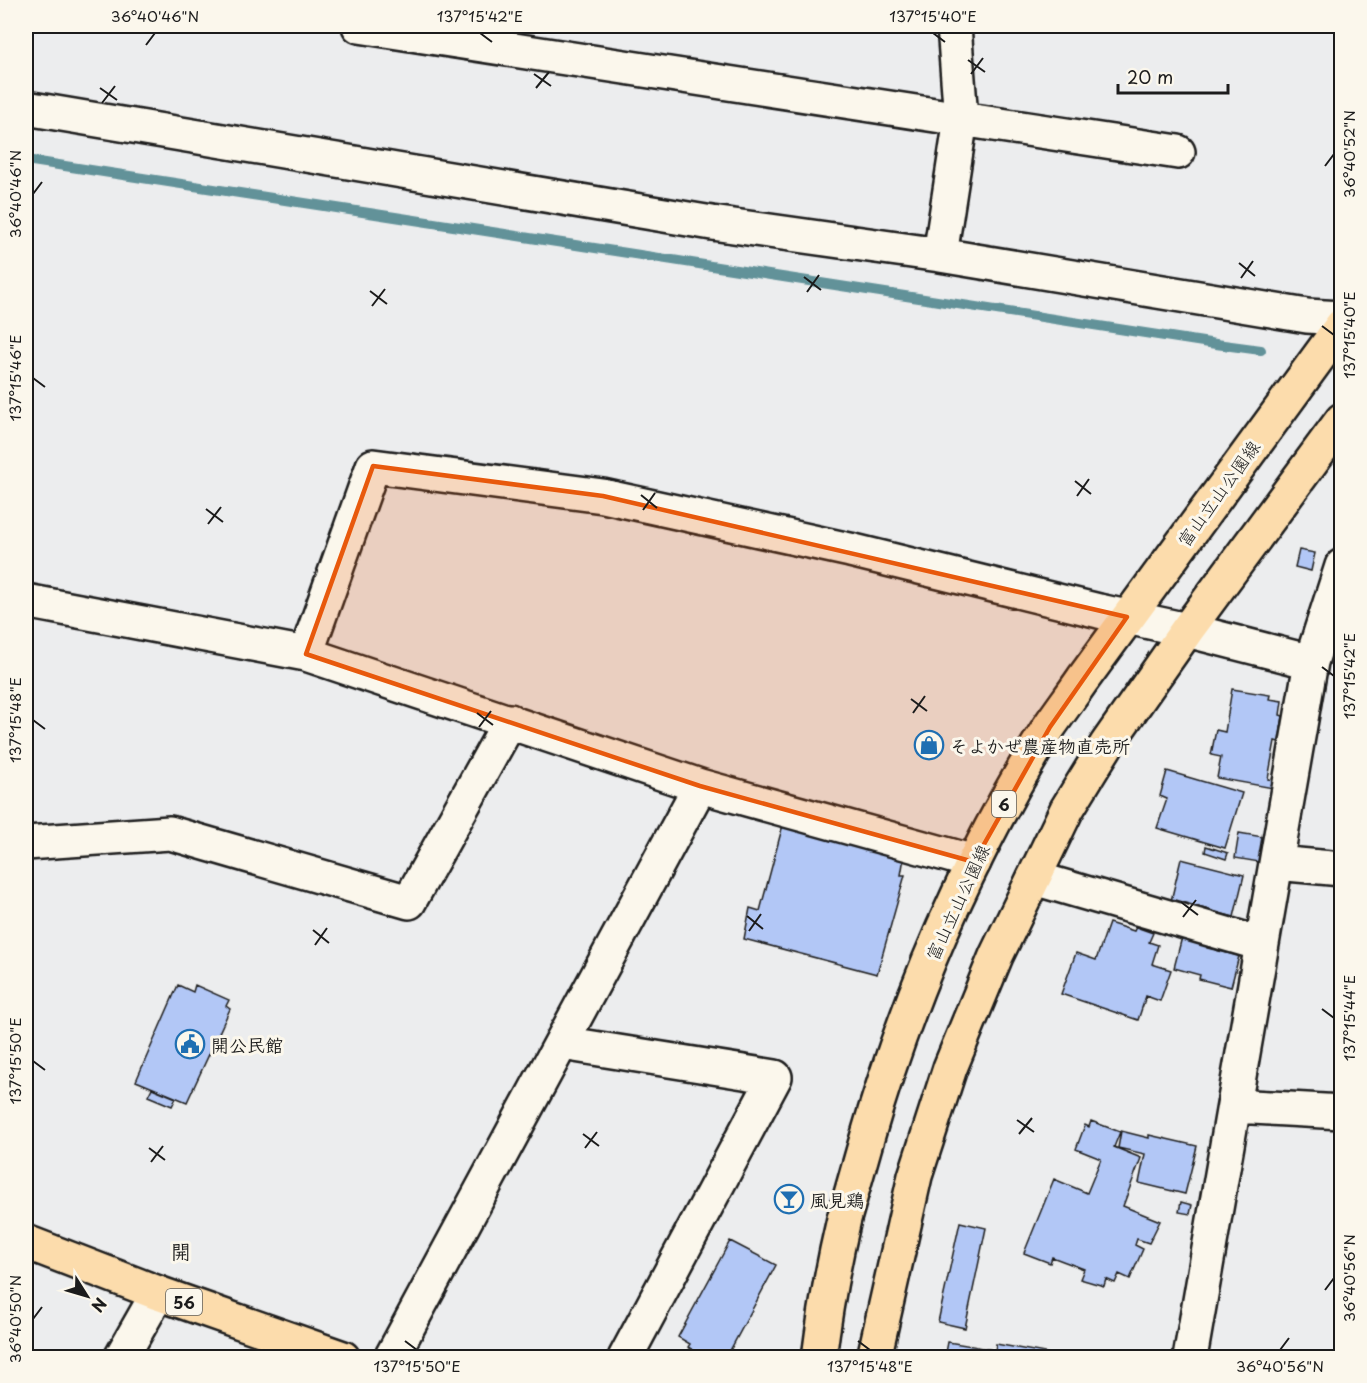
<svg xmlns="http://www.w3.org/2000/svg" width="1367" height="1383" font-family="'Playpen Sans','Klee One',sans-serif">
	<rect width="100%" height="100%" fill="#ecedee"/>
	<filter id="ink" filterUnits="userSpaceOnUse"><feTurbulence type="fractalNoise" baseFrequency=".0167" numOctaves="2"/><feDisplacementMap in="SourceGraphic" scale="12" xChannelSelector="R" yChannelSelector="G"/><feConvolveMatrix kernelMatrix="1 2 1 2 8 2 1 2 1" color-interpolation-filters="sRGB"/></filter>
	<g filter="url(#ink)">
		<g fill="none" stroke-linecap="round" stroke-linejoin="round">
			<!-- stream -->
			<path stroke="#629299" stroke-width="10" d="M 26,160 L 1216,344 L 1261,350"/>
		</g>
		<!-- building -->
		<path fill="#b2c7f6" stroke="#1c1c1c" stroke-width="1.5" d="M 1299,550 L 1315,553 L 1311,571 L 1295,567 Z
			M 1232,689 L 1270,695 L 1269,699 L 1282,701 L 1280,715 L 1283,716 L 1279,742 L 1275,741 L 1268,779 L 1275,780 L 1273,788 L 1217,778 L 1221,757 L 1211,755 L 1216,730 L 1225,732 Z
			M 1167,771 L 1242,793 L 1225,848 L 1157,828 L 1167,799 L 1160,796 Z
			M 784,821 L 905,852 L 901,875 L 905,875 L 877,974 L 744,939 L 750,908 L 760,911 Z
			M 1239,833 L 1263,837 L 1259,862 L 1235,858 Z
			M 1206,846 L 1228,853 L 1226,859 L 1205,852 Z
			M 1181,859 L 1244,875 L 1234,917 L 1171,901 Z
			M 1109,923 L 1134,931 L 1136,927 L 1153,933 L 1149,942 L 1158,945 L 1152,964 L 1171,970 L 1160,1001 L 1146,996 L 1138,1020 L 1061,994 L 1076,953 L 1096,960 Z
			M 1182,937 L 1208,943 L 1207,948 L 1239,956 L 1231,987 L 1199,979 L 1200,975 L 1174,968 Z
			M 178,985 L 193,992 L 195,985 L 229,1000 L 226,1006 L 230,1009 L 187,1102 L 136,1081 Z
			M 152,1088 L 176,1098 L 172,1106 L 148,1096 Z
			M 1091,1121 L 1120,1132 L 1114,1147 L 1141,1158 L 1123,1206 L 1160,1221 L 1149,1243 L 1137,1239 L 1135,1245 L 1143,1249 L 1130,1279 L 1119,1274 L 1115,1283 L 1106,1279 L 1104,1286 L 1080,1279 L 1084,1269 L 1052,1257 L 1050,1263 L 1024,1253 L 1054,1179 L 1087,1193 L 1101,1159 L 1076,1149 L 1085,1125 L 1089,1127 Z
			M 1121,1131 L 1149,1138 L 1149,1135 L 1197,1146 L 1185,1194 L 1139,1183 L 1145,1154 L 1118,1148 Z
			M 1181,1202 L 1192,1205 L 1190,1214 L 1179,1212 Z
			M 960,1222 L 986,1228 L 965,1328 L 938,1322 Z
			M 730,1241 L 776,1265 L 726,1358 L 719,1355 L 718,1358 L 706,1358 L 688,1347 L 690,1344 L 678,1337 Z
			M 948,1342 L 990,1349 L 989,1358 L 945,1358 Z
			M 996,1344 L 1061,1356 L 1060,1358 L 994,1358 Z"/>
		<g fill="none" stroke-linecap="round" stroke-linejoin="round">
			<!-- minor casing -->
			<g stroke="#1c1c1c" stroke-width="38">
				<path id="minor" d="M 359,26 L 961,119 L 954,26
					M 26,108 L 712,223 L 940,255 L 1307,316 L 1342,318
					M 940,255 L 961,119 L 1178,152
					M 26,601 L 306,654 L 700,786 L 974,862
					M 306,654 L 373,466 L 603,496 L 850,550 L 1099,611 L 1187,630 L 1311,662 L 1190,1358
					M 1311,662 L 1342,566
					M 26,843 L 170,833 L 409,902 L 510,721
					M 1276,863 L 1342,869
					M 1034,878 L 1261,944
					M 562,1043 L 775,1077 L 625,1358
					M 1234,1106 L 1342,1112
					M 121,1358 L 158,1293
					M 391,1358 L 700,786"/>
			</g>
			<!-- major casing -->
			<g stroke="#1c1c1c" stroke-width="38">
				<path id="major" d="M 26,1242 L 158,1293 L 343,1358
					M 819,1358 C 825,1311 833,1265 844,1219 C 851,1194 858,1170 865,1145 C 907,998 968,857 1049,727 C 1060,711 1072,695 1083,679 L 1342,325
					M 874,1358 L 915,1176 L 950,1068 L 996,956 L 1067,809 L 1107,744 L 1187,630 L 1342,420"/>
			</g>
			<!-- minor -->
			<use href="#minor" stroke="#fbf7ec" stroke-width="33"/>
			<!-- major -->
			<use href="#major" stroke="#fcdcac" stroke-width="33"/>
		</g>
	</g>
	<!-- marked area -->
	<path fill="#e8590c" fill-opacity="0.2" stroke="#e8590c" stroke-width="4.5" stroke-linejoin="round" d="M 373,466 L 603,496 L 1127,617 L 1050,727 L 974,862 L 700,786 L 306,654 Z"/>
	<!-- ticks -->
	<path fill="none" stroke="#1c1c1c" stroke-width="2" d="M 480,33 L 492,42M 933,33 L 945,42M 146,45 L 155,33M 968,60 L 985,72M 534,74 L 551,86M 971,74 L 983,58M 100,88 L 117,100M 536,88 L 549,72M 102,103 L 115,86M 1325,166 L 1334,154M 33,194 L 42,182M 1239,263 L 1255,276M 804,277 L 821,290M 1241,278 L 1253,261M 370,291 L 387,304M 807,292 L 819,275M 372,306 L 385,289M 1322,326 L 1334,335M 33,378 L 45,387M 1075,481 L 1091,494M 641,495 L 657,508M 1077,496 L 1089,479M 206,509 L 223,522M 643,510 L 655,493M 208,524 L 221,507M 1322,667 L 1334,676M 911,699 L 927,711M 477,713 L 493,725M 913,713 L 925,696M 33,720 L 45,729M 479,727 L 491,711M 1181,902 L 1198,915M 747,916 L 763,929M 1183,917 L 1196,900M 313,930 L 329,943M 749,931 L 761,914M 315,945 L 327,928M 1322,1009 L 1334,1018M 33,1061 L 45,1070M 1017,1120 L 1034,1132M 583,1134 L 599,1146M 1019,1134 L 1032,1118M 149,1148 L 165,1160M 585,1148 L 597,1132M 151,1162 L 163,1146M 1325,1290 L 1334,1278M 33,1319 L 42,1307M 405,1341 L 417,1350M 858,1341 L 870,1350M 1280,1350 L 1289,1338"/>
	<!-- icons -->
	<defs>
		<g id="shop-ring" transform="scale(1.5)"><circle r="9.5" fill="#fbf7ec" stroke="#1f6fb2" stroke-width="1.5"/><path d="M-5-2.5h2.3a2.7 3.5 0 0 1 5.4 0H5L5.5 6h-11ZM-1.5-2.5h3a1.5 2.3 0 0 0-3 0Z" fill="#1f6fb2"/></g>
		<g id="civic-ring" transform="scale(1.5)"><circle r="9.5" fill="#fbf7ec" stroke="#1f6fb2" stroke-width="1.5"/><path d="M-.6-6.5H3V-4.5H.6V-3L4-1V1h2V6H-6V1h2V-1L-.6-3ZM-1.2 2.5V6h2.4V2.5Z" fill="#1f6fb2"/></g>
		<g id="bar-ring" transform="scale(1.5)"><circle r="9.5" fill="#fbf7ec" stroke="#1f6fb2" stroke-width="1.5"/><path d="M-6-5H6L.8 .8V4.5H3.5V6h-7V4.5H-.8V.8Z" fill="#1f6fb2"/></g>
	</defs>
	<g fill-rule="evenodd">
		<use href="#shop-ring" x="929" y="745"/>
		<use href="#civic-ring" x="190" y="1044"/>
		<use href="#bar-ring" x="789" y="1199"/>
	</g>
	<g text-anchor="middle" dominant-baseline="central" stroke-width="6" stroke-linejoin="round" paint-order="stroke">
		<!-- shield labels -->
		<g fill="#fbf7ec" stroke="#5f5e5a" stroke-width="1.5">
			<rect x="992" y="791" width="24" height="26" rx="4.5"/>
			<rect x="166" y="1289" width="36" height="26" rx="4.5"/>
		</g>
		<g font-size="16" font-weight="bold" fill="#1c1c1c">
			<text x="1004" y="804">6</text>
			<text x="184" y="1302">56</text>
		</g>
		<!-- street labels -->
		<g font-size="18" fill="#1c1c1c" stroke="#fbf7ec">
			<text transform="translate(1218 493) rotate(-54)">富山立山公園線</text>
			<text transform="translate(957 902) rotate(-65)">富山立山公園線</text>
		</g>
		<!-- poi labels -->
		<g font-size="18" font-weight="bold" fill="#1c1c1c" stroke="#fbf7ec" text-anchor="start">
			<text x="950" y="745">そよかぜ農産物直売所</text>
			<text x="211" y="1044">開公民館</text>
			<text x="810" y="1199">風見鶏</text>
		</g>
		<!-- neighbourhood labels -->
		<g font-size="20" font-weight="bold" fill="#1c1c1c" stroke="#fbf7ec">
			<text x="181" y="1251">開</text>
		</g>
	</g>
	<!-- margin -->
	<rect width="1367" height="1383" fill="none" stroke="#fbf7ec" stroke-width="66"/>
	<!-- north arrow -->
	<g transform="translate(87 1296) rotate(127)" stroke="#fbf7ec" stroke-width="4.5" paint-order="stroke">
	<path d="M0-4.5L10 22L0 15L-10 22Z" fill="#1c1c1c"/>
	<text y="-9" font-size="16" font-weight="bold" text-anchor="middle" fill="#1c1c1c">N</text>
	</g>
	<!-- scale -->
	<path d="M1118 84v9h110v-9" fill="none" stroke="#1c1c1c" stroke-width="3"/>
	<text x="1127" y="84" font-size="18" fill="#1c1c1c" stroke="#fbf7ec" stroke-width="4.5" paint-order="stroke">20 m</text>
	<rect x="33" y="33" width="1301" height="1317" fill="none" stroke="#1c1c1c" stroke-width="2"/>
	<g font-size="15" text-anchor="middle" fill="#1c1c1c">
		<text x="155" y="22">36°40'46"N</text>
		<text x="480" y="22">137°15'42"E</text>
		<text x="933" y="22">137°15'40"E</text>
		<text transform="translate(1350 154) rotate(-90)" y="5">36°40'52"N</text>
		<text transform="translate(16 194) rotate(-90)" y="5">36°40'46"N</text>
		<text transform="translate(1350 335) rotate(-90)" y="5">137°15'40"E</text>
		<text transform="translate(16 378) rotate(-90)" y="5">137°15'46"E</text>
		<text transform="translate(1350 676) rotate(-90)" y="5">137°15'42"E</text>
		<text transform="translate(16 720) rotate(-90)" y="5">137°15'48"E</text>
		<text transform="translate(1350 1018) rotate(-90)" y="5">137°15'44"E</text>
		<text transform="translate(16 1061) rotate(-90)" y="5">137°15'50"E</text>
		<text transform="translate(1350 1278) rotate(-90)" y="5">36°40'56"N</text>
		<text transform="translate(16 1319) rotate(-90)" y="5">36°40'50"N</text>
		<text x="417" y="1372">137°15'50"E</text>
		<text x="870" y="1372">137°15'48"E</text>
		<text x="1280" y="1372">36°40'56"N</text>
	</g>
</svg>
